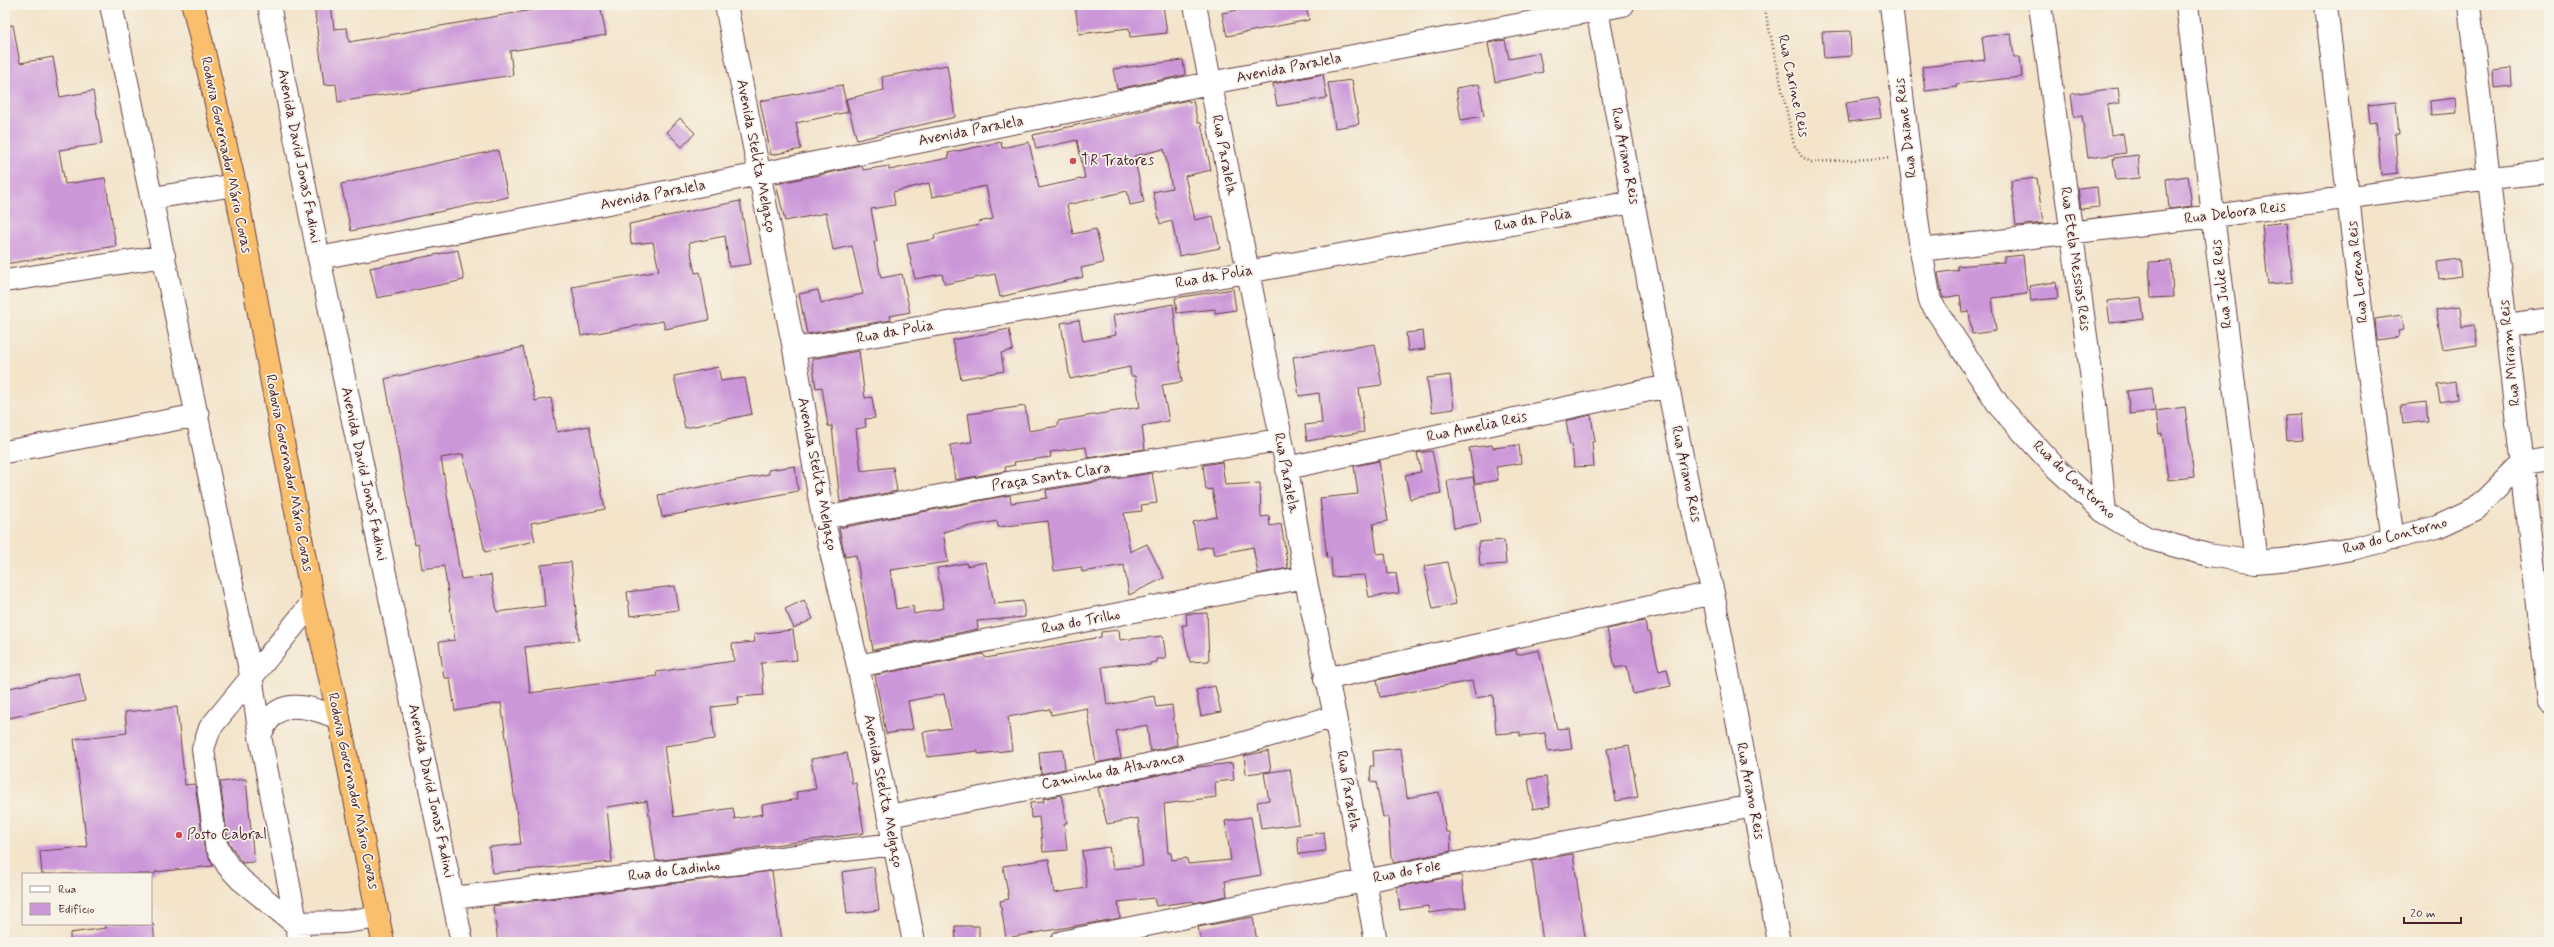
<svg xmlns="http://www.w3.org/2000/svg" width="2554" height="947" font-family="Mynerve,sans-serif">
	<rect width="100%" height="100%" fill="#f7f3e8"/>
	<filter id="ink" filterUnits="userSpaceOnUse"><feTurbulence type="fractalNoise" baseFrequency=".025" numOctaves="2"/><feDisplacementMap in="SourceGraphic" scale="8" xChannelSelector="R" yChannelSelector="G"/><feConvolveMatrix kernelMatrix="1 2 1 2 8 2 1 2 1" color-interpolation-filters="sRGB"/></filter>
	<filter id="wash" filterUnits="userSpaceOnUse"><feTurbulence type="fractalNoise" baseFrequency=".012" numOctaves="4" result="noise"/><feDisplacementMap in="SourceGraphic" scale="16" xChannelSelector="R" yChannelSelector="G"/><feGaussianBlur stdDeviation="0.9" result="paint"/><feColorMatrix in="noise" values="0 0 0 0 0 0 0 0 0 0 0 0 0 0 0 0 0 1.4 0 .05"/><feComposite in="paint" operator="in"/></filter>
	<g filter="url(#wash)">
		<rect width="100%" height="100%" fill="#f3e4ca"/>
		<g id="blocks">
			<!-- building -->
			<path fill="#cc97d9" d="M 314,5 L 331,5 L 334,29 L 347,28 L 349,42 L 561,5 L 600,5 L 606,35 L 510,51 L 513,75 L 338,102 L 336,84 L 324,85 Z
				M 1075,5 L 1163,5 L 1167,33 L 1130,37 L 1129,28 L 1079,34 Z
				M 1265,5 L 1306,5 L 1309,20 L 1227,36 L 1222,13 Z
				M 13,25 L 20,63 L 53,57 L 60,97 L 93,91 L 102,144 L 59,150 L 65,184 L 105,178 L 116,246 L 5,264 L 5,190 L 8,190 L 5,173 L 5,26 Z
				M 1850,31 L 1851,56 L 1824,58 L 1822,32 Z
				M 2011,33 L 2014,57 L 2020,57 L 2022,77 L 1956,84 L 1957,87 L 1925,91 L 1922,67 L 1985,60 L 1982,37 Z
				M 1505,40 L 1509,59 L 1539,53 L 1543,72 L 1495,82 L 1488,43 Z
				M 1183,60 L 1185,75 L 1117,89 L 1113,69 Z
				M 947,65 L 955,117 L 857,140 L 846,99 L 884,90 L 882,77 Z
				M 2511,68 L 2512,86 L 2494,88 L 2493,70 Z
				M 1323,74 L 1327,98 L 1277,106 L 1273,84 Z
				M 1352,80 L 1359,124 L 1335,128 L 1328,83 Z
				M 1479,84 L 1484,116 L 1461,120 L 1456,88 Z
				M 842,85 L 848,112 L 796,123 L 801,149 L 771,155 L 760,101 Z
				M 2118,88 L 2120,103 L 2107,105 L 2111,135 L 2123,133 L 2126,153 L 2088,158 L 2082,116 L 2074,117 L 2071,94 Z
				M 1878,98 L 1881,118 L 1849,122 L 1846,103 Z
				M 2456,98 L 2457,113 L 2431,115 L 2430,101 Z
				M 1188,100 L 1189,102 L 1193,101 L 1198,123 L 1201,123 L 1211,170 L 1185,176 L 1195,220 L 1213,216 L 1220,248 L 1179,256 L 1172,221 L 1160,224 L 1153,192 L 1172,188 L 1164,149 L 1134,156 L 1144,202 L 1130,205 L 1127,191 L 1067,205 L 1073,234 L 1096,229 L 1103,263 L 1081,268 L 1083,277 L 1000,297 L 995,274 L 945,284 L 942,274 L 915,279 L 907,244 L 935,239 L 934,235 L 979,225 L 978,222 L 993,219 L 986,186 L 932,197 L 929,183 L 893,192 L 895,205 L 871,209 L 877,241 L 874,242 L 881,278 L 902,274 L 910,312 L 890,316 L 891,320 L 807,334 L 799,294 L 818,290 L 821,303 L 863,294 L 852,246 L 833,250 L 826,213 L 785,221 L 776,184 L 862,166 L 863,170 L 889,166 L 889,170 L 949,158 L 948,153 L 1001,142 L 1002,148 L 1029,142 L 1039,188 L 1085,178 L 1077,140 L 1036,149 L 1033,135 Z
				M 2396,102 L 2399,134 L 2395,134 L 2398,173 L 2381,175 L 2376,122 L 2370,123 L 2368,105 Z
				M 680,118 L 695,133 L 682,147 L 667,132 Z
				M 498,150 L 508,197 L 351,231 L 341,184 Z
				M 2138,155 L 2140,178 L 2116,180 L 2113,158 Z
				M 2188,176 L 2192,206 L 2169,209 L 2166,179 Z
				M 2037,178 L 2043,223 L 2016,226 L 2011,181 Z
				M 2097,187 L 2099,207 L 2081,209 L 2078,189 Z
				M 740,201 L 751,264 L 729,267 L 725,236 L 689,243 L 695,273 L 700,272 L 709,320 L 665,329 L 663,321 L 581,336 L 572,287 L 659,271 L 653,242 L 631,244 L 629,224 Z
				M 2287,222 L 2293,282 L 2268,284 L 2262,225 Z
				M 458,250 L 464,280 L 377,298 L 370,268 Z
				M 2023,255 L 2027,294 L 1992,298 L 1996,331 L 1972,334 L 1969,311 L 1962,312 L 1960,295 L 1943,298 L 1938,273 L 1958,270 L 1957,266 L 2004,262 L 2004,257 Z
				M 2459,259 L 2461,276 L 2439,279 L 2437,262 Z
				M 2171,261 L 2173,297 L 2151,298 L 2149,262 Z
				M 2056,282 L 2058,298 L 2031,301 L 2029,286 Z
				M 1233,289 L 1236,310 L 1215,313 L 1215,309 L 1177,313 L 1175,298 Z
				M 2141,297 L 2144,319 L 2110,323 L 2107,301 Z
				M 1173,304 L 1182,382 L 1162,385 L 1169,421 L 1142,426 L 1145,449 L 1088,458 L 1086,447 L 1050,452 L 1051,457 L 1014,462 L 1015,465 L 1005,467 L 1006,471 L 955,480 L 950,445 L 972,442 L 968,414 L 1025,406 L 1029,431 L 1058,426 L 1058,421 L 1140,407 L 1135,376 L 1131,376 L 1130,367 L 1070,379 L 1061,323 L 1079,320 L 1083,341 L 1116,335 L 1113,315 Z
				M 2460,307 L 2462,327 L 2474,325 L 2477,345 L 2443,350 L 2436,310 Z
				M 2402,315 L 2404,330 L 2398,331 L 2399,337 L 2377,340 L 2375,319 Z
				M 1009,329 L 1013,350 L 1001,353 L 1004,371 L 961,379 L 953,340 Z
				M 1423,331 L 1425,349 L 1408,351 L 1406,333 Z
				M 1375,344 L 1382,385 L 1359,388 L 1364,432 L 1307,441 L 1305,425 L 1322,423 L 1319,393 L 1299,396 L 1293,357 Z
				M 523,347 L 535,401 L 551,398 L 557,432 L 589,426 L 605,509 L 531,523 L 535,541 L 485,552 L 463,454 L 441,458 L 461,579 L 491,575 L 497,612 L 545,606 L 541,565 L 571,562 L 579,640 L 525,647 L 530,693 L 657,676 L 656,672 L 734,661 L 732,644 L 755,642 L 754,634 L 793,630 L 797,660 L 761,663 L 764,695 L 738,697 L 739,704 L 711,707 L 715,739 L 664,746 L 674,817 L 733,808 L 735,819 L 763,814 L 762,805 L 798,799 L 796,792 L 816,789 L 811,759 L 847,753 L 852,783 L 856,783 L 864,833 L 656,861 L 647,801 L 607,807 L 612,862 L 492,873 L 489,847 L 521,844 L 501,703 L 455,711 L 450,678 L 444,678 L 439,642 L 455,640 L 444,566 L 422,569 L 418,544 L 415,545 L 385,379 Z
				M 859,351 L 865,398 L 872,397 L 875,418 L 865,419 L 866,427 L 856,429 L 861,471 L 893,467 L 897,491 L 840,502 L 832,426 L 828,426 L 822,387 L 816,388 L 812,359 Z
				M 718,367 L 721,381 L 745,378 L 752,414 L 685,428 L 674,376 Z
				M 1450,375 L 1454,409 L 1432,412 L 1427,378 Z
				M 2455,382 L 2457,399 L 2440,402 L 2437,385 Z
				M 2152,388 L 2155,411 L 2130,414 L 2127,391 Z
				M 2426,402 L 2428,421 L 2403,424 L 2401,405 Z
				M 2185,407 L 2194,477 L 2168,480 L 2162,433 L 2159,434 L 2156,411 Z
				M 1591,415 L 1595,441 L 1592,442 L 1594,466 L 1574,467 L 1572,445 L 1570,445 L 1566,421 Z
				M 2301,415 L 2303,440 L 2287,441 L 2285,416 Z
				M 1492,445 L 1493,448 L 1519,445 L 1521,463 L 1496,467 L 1498,480 L 1475,484 L 1469,448 Z
				M 1432,451 L 1441,493 L 1410,499 L 1405,475 L 1421,472 L 1417,453 Z
				M 1379,461 L 1388,521 L 1373,524 L 1377,554 L 1385,553 L 1388,574 L 1396,573 L 1399,593 L 1369,597 L 1365,575 L 1332,577 L 1331,557 L 1327,558 L 1320,498 L 1358,494 L 1354,466 Z
				M 1222,462 L 1225,485 L 1260,483 L 1261,517 L 1269,516 L 1270,526 L 1281,524 L 1288,568 L 1258,574 L 1253,547 L 1214,555 L 1212,546 L 1198,549 L 1193,522 L 1217,517 L 1212,489 L 1206,490 L 1203,465 Z
				M 795,466 L 798,491 L 662,517 L 658,495 L 769,474 L 768,470 Z
				M 1152,473 L 1157,503 L 1141,505 L 1142,511 L 1124,513 L 1130,552 L 1147,544 L 1164,578 L 1129,595 L 1124,565 L 1082,572 L 1081,567 L 1054,571 L 1048,521 L 998,527 L 997,521 L 950,530 L 943,532 L 948,562 L 890,570 L 896,609 L 913,606 L 914,614 L 944,608 L 937,568 L 966,563 L 967,566 L 986,562 L 994,604 L 1023,601 L 1025,617 L 977,621 L 978,629 L 873,650 L 856,555 L 845,557 L 839,528 L 1010,495 L 1011,503 L 1047,498 L 1046,490 Z
				M 1473,477 L 1481,523 L 1454,528 L 1447,481 Z
				M 1504,540 L 1506,564 L 1480,566 L 1478,542 Z
				M 1447,562 L 1456,604 L 1433,609 L 1424,566 Z
				M 675,586 L 679,610 L 630,616 L 627,592 Z
				M 804,600 L 813,619 L 794,628 L 785,609 Z
				M 1207,613 L 1209,661 L 1190,662 L 1182,625 L 1187,625 L 1186,614 Z
				M 1645,621 L 1647,633 L 1650,632 L 1659,671 L 1667,669 L 1671,686 L 1633,694 L 1627,666 L 1615,668 L 1607,629 Z
				M 1119,630 L 1120,640 L 1163,636 L 1166,659 L 1157,659 L 1157,662 L 1150,663 L 1150,665 L 1124,664 L 1102,667 L 1107,705 L 1154,696 L 1156,707 L 1172,705 L 1177,745 L 1150,751 L 1147,725 L 1116,731 L 1121,758 L 1096,763 L 1087,708 L 1051,715 L 1050,709 L 1008,717 L 1012,750 L 978,754 L 978,751 L 927,757 L 923,732 L 951,728 L 944,694 L 908,701 L 913,729 L 886,734 L 875,675 L 983,654 L 986,658 L 1101,637 L 1101,632 Z
				M 1516,650 L 1517,655 L 1539,650 L 1557,729 L 1569,728 L 1572,749 L 1548,752 L 1545,733 L 1520,736 L 1520,732 L 1496,734 L 1493,695 L 1476,698 L 1472,681 L 1380,697 L 1377,680 Z
				M 79,673 L 85,701 L 5,719 L 5,689 Z
				M 1215,686 L 1221,712 L 1201,716 L 1196,690 Z
				M 177,707 L 185,785 L 195,784 L 204,847 L 213,866 L 155,872 L 155,874 L 42,874 L 40,851 L 87,847 L 74,739 L 127,733 L 125,712 Z
				M 1629,745 L 1638,797 L 1616,801 L 1607,749 Z
				M 1401,748 L 1407,798 L 1439,792 L 1446,832 L 1450,832 L 1451,851 L 1394,863 L 1391,857 L 1388,817 L 1383,817 L 1376,782 L 1371,783 L 1370,766 L 1374,766 L 1373,751 Z
				M 1063,750 L 1065,769 L 1041,774 L 1039,752 Z
				M 1268,751 L 1271,771 L 1246,774 L 1244,756 Z
				M 1232,763 L 1234,780 L 1215,782 L 1216,797 L 1164,804 L 1168,853 L 1171,853 L 1172,860 L 1187,858 L 1188,864 L 1231,860 L 1225,821 L 1251,817 L 1261,875 L 1225,881 L 1227,896 L 1194,903 L 1193,901 L 1156,906 L 1154,898 L 1118,902 L 1120,918 L 1006,938 L 1000,901 L 1009,899 L 1003,866 L 1049,859 L 1054,893 L 1087,888 L 1082,851 L 1109,847 L 1113,869 L 1143,866 L 1138,818 L 1107,824 L 1098,788 L 1191,768 Z
				M 1290,769 L 1299,824 L 1261,829 L 1257,802 L 1269,800 L 1264,773 Z
				M 1546,777 L 1550,806 L 1533,809 L 1528,779 Z
				M 246,779 L 254,862 L 242,863 L 228,841 L 220,782 Z
				M 1061,795 L 1067,823 L 1064,823 L 1067,850 L 1043,852 L 1039,817 L 1031,818 L 1030,803 L 1044,802 L 1043,799 Z
				M 1324,832 L 1326,851 L 1299,854 L 1297,836 Z
				M 1573,854 L 1585,937 L 1543,942 L 1532,861 Z
				M 874,867 L 879,910 L 847,914 L 842,872 Z
				M 772,871 L 781,941 L 498,942 L 493,906 Z
				M 1461,875 L 1466,908 L 1429,913 L 1428,906 L 1400,910 L 1397,887 Z
				M 1253,917 L 1257,942 L 1201,942 L 1198,927 Z
				M 106,924 L 153,924 L 155,942 L 70,942 L 70,933 L 106,928 Z
				M 955,926 L 979,926 L 979,942 L 956,942 Z"/>
		</g>
	</g>
	<g filter="url(#ink)">
		<use href="#blocks" fill-opacity="0" stroke="#633d43" stroke-width="1"/>
		<g fill="none" stroke-linecap="round" stroke-linejoin="round">
			<!-- minor casing -->
			<g stroke="#633d43" stroke-width="24">
				<path id="minor" d="M 111,5 L 251,675 L 260,736 L 300,942
					M 269,5 L 319,258 L 462,942
					M 726,5 L 794,349 L 823,518 L 858,666 L 914,942
					M 1195,5 L 1287,468 L 1305,577 L 1335,716 L 1376,942
					M 1596,5 L 1668,386 L 1693,511 L 1713,593 L 1779,942
					M 1891,5 L 1921,250 L 1930,301 L 2000,407 L 2054,466 L 2105,513 L 2147,538 L 2208,555 L 2256,562 L 2301,558 L 2352,549 L 2437,527 L 2476,509 L 2522,463 L 2549,459
					M 2040,5 L 2094,394 L 2105,513
					M 2187,5 L 2256,562
					M 2326,5 L 2366,353 L 2393,539
					M 2469,5 L 2549,701
					M 152,198 L 235,185
					M 1921,250 L 2214,216 L 2489,178 L 2549,172
					M 319,258 L 760,174 L 1210,83 L 1623,5
					M 5,281 L 164,256
					M 2507,325 L 2549,319
					M 794,349 L 1247,272 L 1633,202
					M 5,452 L 198,415
					M 1287,468 L 1668,386
					M 823,518 L 1008,483 L 1280,440
					M 858,666 L 1305,577
					M 1325,679 L 1713,593
					M 260,736 C 276,695 305,705 339,718
					M 889,816 L 1124,770 L 1237,745 L 1335,716
					M 453,898 L 894,844
					M 295,923 L 343,922 L 379,917
					M 298,926 L 241,880 L 228,866 L 216,845 L 203,749 L 210,728 L 313,602
					M 1062,942 L 1364,881 L 1753,806"/>
			</g>
			<!-- highway casing -->
			<g stroke="#633d43" stroke-width="24">
				<path id="highway" d="M 193,5 L 235,185 L 313,602 L 339,718 L 383,942"/>
			</g>
			<!-- path -->
			<path stroke="#633d43" stroke-width="2.5" stroke-dasharray="1 3" stroke-linecap="butt" d="M 1764,5 L 1794,145 L 1802,157 L 1811,162 L 1890,158"/>
			<!-- minor -->
			<use href="#minor" stroke="#fff" stroke-width="22"/>
			<!-- highway -->
			<use href="#highway" stroke="#f9bf6d" stroke-width="22"/>
		</g>
	</g>
	<!-- markers -->
	<g fill="#d1495b" stroke="#f7f3e8" stroke-width="1.5">
		<circle cx="1073" cy="161" r="4"/>
		<circle cx="179" cy="835" r="4"/>
	</g>
	<g text-anchor="middle" dominant-baseline="central" stroke-width="3.5" stroke-linejoin="round" paint-order="stroke">
		<!-- street labels -->
		<g font-size="15" fill="#4a1f2b" stroke="#f7f3e8">
			<text transform="translate(1289 68) rotate(-11)">Avenida Paralela</text>
			<text transform="translate(1793 86) rotate(78)">Rua Carine Reis</text>
			<text transform="translate(1906 128) rotate(-97)">Rua Daiane Reis</text>
			<text transform="translate(971 131) rotate(-11)">Avenida Paralela</text>
			<text transform="translate(226 155) rotate(78)">Rodovia Governador Mário Covas</text>
			<text transform="translate(1224 155) rotate(79)">Rua Paralela</text>
			<text transform="translate(299 156) rotate(79)">Avenida David Jonas Fadini</text>
			<text transform="translate(756 156) rotate(79)">Avenida Stelita Melgaço</text>
			<text transform="translate(1625 156) rotate(79)">Rua Ariano Reis</text>
			<text transform="translate(653 195) rotate(-11)">Avenida Paralela</text>
			<text transform="translate(2235 213) rotate(-7)">Rua Debora Reis</text>
			<text transform="translate(1533 220) rotate(-10)">Rua da Polia</text>
			<text transform="translate(2075 259) rotate(82)">Rua Etela Messias Reis</text>
			<text transform="translate(2358 272) rotate(-96)">Rua Lorena Reis</text>
			<text transform="translate(1214 277) rotate(-10)">Rua da Polia</text>
			<text transform="translate(2222 284) rotate(-97)">Rua Julie Reis</text>
			<text transform="translate(895 332) rotate(-10)">Rua da Polia</text>
			<text transform="translate(2510 353) rotate(-96)">Rua Miriam Reis</text>
			<text transform="translate(1477 427) rotate(-12)">Rua Amelia Reis</text>
			<text transform="translate(289 473) rotate(79)">Rodovia Governador Mário Covas</text>
			<text transform="translate(1286 473) rotate(79)">Rua Paralela</text>
			<text transform="translate(364 474) rotate(78)">Avenida David Jonas Fadini</text>
			<text transform="translate(817 474) rotate(79)">Avenida Stelita Melgaço</text>
			<text transform="translate(1686 474) rotate(78)">Rua Ariano Reis</text>
			<text transform="translate(1051 477) rotate(-9)">Praça Santa Clara</text>
			<text transform="translate(2074 480) rotate(43)">Rua do Contorno</text>
			<text transform="translate(2395 536) rotate(-15)">Rua do Contorno</text>
			<text transform="translate(1081 622) rotate(-11)">Rua do Trilho</text>
			<text transform="translate(1113 771) rotate(-11)">Caminho da Alavanca</text>
			<text transform="translate(353 791) rotate(78)">Rodovia Governador Mário Covas</text>
			<text transform="translate(431 791) rotate(78)">Avenida David Jonas Fadini</text>
			<text transform="translate(883 791) rotate(79)">Avenida Stelita Melgaço</text>
			<text transform="translate(1348 791) rotate(80)">Rua Paralela</text>
			<text transform="translate(1750 791) rotate(79)">Rua Ariano Reis</text>
			<text transform="translate(674 871) rotate(-7)">Rua do Cadinho</text>
			<text transform="translate(1407 872) rotate(-11)">Rua do Fole</text>
		</g>
		<!-- poi labels -->
		<g font-size="15" fill="#4a1f2b" stroke="#f7f3e8" text-anchor="start">
			<text x="1081" y="161">TR Tratores</text>
			<text x="187" y="835">Posto Cabral</text>
		</g>
	</g>
	<!-- margin -->
	<rect width="2554" height="947" fill="none" stroke="#f7f3e8" stroke-width="20"/>
	<!-- legend -->
	<rect x="22" y="873" width="130" height="52" fill="#f7f3e8" stroke="#b29e9c"/>
	<rect x="30" y="886" width="20" height="6" fill="#ffffff" stroke="#b29e9c"/>
	<text x="58" y="893" font-size="12" fill="#4a1f2b">Rua</text>
	<rect x="30" y="903" width="20" height="12" fill="#cc97d9" stroke="#b29e9c"/>
	<text x="58" y="913" font-size="12" fill="#4a1f2b">Edifício</text>
	<!-- scale -->
	<path d="M2404 917v6h57v-6" fill="none" stroke="#4a1f2b" stroke-width="2"/>
	<text x="2410" y="917" font-size="12" fill="#4a1f2b" stroke="#f7f3e8" stroke-width="3" paint-order="stroke">20 m</text>
</svg>
